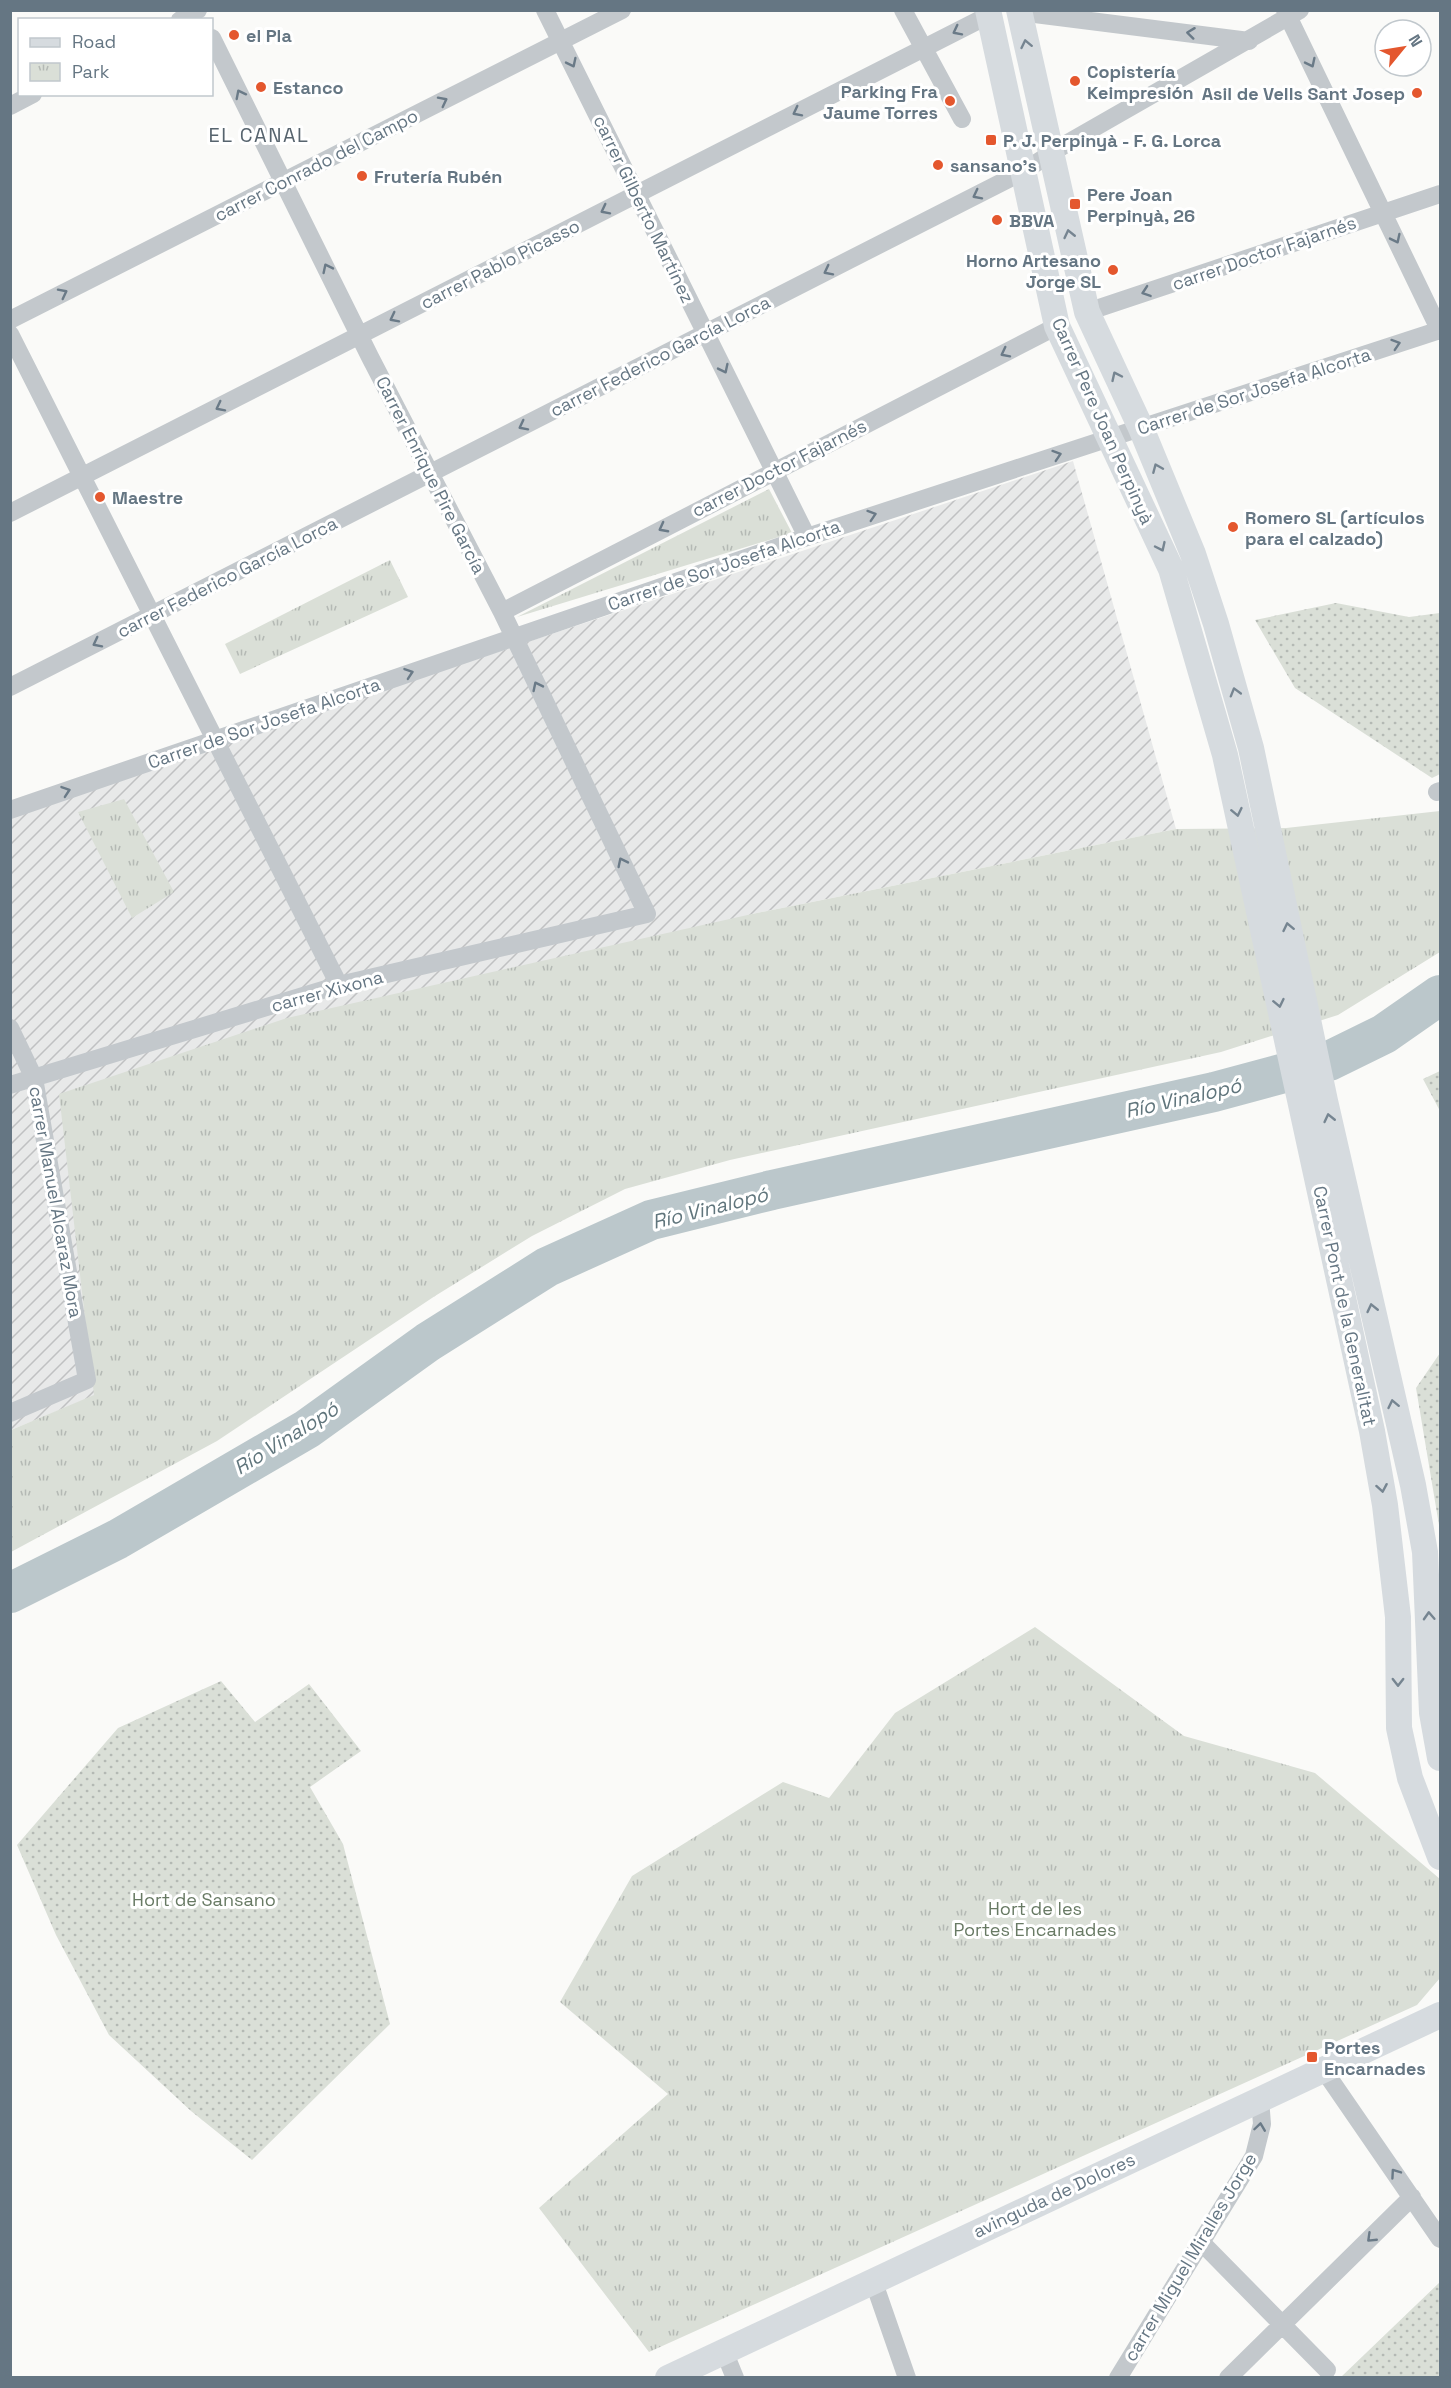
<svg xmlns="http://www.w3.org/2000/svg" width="1451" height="2388" font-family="'Space Grotesk',sans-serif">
	<defs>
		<pattern id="industrial-furrows" width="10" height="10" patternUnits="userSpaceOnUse" patternTransform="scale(1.5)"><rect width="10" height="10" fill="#e8e9e9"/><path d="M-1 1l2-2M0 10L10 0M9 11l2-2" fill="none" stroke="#c0c1c2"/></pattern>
		<pattern id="grass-dots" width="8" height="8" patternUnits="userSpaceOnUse" patternTransform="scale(1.5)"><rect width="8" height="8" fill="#dadfd7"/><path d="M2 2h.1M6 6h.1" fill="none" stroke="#b4b9b4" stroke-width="1.8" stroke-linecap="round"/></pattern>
		<pattern id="park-tufts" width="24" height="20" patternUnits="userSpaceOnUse" patternTransform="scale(1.5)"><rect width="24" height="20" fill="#dadfd7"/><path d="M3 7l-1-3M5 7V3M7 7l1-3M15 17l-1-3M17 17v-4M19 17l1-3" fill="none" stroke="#b4b9b4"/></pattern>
	</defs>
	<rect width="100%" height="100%" fill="#fafaf8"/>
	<!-- industrial -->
	<path fill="url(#industrial-furrows)" d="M 1073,461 L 1176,829 L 752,914 L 108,1390 L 11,1430 L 10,814 Z"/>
	<!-- grass -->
	<path fill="url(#grass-dots)" d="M 1336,603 L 1409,617 L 1440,613 L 1440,774 L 1432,778 L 1295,688 L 1255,620 Z
		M 1440,1071 L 1440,1111 L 1423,1079 Z
		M 1440,1353 L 1440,1531 L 1416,1388 Z
		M 221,1681 L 255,1722 L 309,1684 L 361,1751 L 310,1787 L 343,1844 L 390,2024 L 252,2160 L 191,2111 L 109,2035 L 56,1935 L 17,1845 L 118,1728 Z
		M 1440,2282 L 1440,2377 L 1341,2377 Z"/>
	<!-- park -->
	<path fill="url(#park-tufts)" d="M 769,489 L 792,533 L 517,617 Z
		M 390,560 L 408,597 L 240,674 L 225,644 Z
		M 124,799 L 174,892 L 132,918 L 78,812 Z
		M 1440,811 L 1440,952 L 1338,1015 L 1221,1052 L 730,1160 L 625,1189 L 532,1236 L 435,1296 L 217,1441 L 11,1552 L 11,1430 L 94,1395 L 59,1094 L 287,1018 L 752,914 L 1176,829 L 1286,828 Z
		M 1035,1627 L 1184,1736 L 1315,1773 L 1440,1879 L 1440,1978 L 1417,2005 L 649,2352 L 539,2208 L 668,2094 L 560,2002 L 632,1876 L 783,1782 L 829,1798 L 895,1713 Z"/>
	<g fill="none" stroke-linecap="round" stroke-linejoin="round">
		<!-- river -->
		<path stroke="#bbc7cb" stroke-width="40" d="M 10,1593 L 118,1539 L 307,1429 L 428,1342 L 547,1267 L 651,1220 L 772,1190 L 1214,1092 L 1329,1061 L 1384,1034 L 1440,995"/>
		<!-- minor -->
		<path stroke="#c3c8cc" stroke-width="18" d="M 545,10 L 807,537
			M 903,10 L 962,119
			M 1285,10 L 1440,331
			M 1019,12 L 1249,41
			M 180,20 L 198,10
			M 10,106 L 33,94
			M 1087,312 L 1440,194
			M 10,320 L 622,10
			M 10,334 L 339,985
			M 10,513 L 989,15
			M 502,612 L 1057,326
			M 10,687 L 1022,172 L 1066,144 L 1300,10
			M 1437,792 L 1440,791
			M 10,810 L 807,537 L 1440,330
			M 10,1028 L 34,1078 L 87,1380 L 10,1413
			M 10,1085 L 339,985 L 647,914 L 502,612 L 370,357 L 212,38
			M 1323,2069 L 1440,2239
			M 1202,2243 L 1327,2370
			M 873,2280 L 907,2378
			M 724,2351 L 735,2378
			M 1118,2378 L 1254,2156 L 1262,2124 L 1260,2099
			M 1228,2378 L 1412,2197"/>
		<!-- secondary -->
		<path stroke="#d6dbdf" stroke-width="26" d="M 988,10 L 1057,326 L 1171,569 L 1225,755 L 1372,1431 L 1385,1505 L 1398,1617 L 1399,1728 L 1410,1778 L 1440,1857
			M 1019,10 L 1087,312 L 1141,428 L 1193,554 L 1216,624 L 1251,748 L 1325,1101 L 1413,1485 L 1425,1552 L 1432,1713 L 1440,1758
			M 668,2378 L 1440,2015"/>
	</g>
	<!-- one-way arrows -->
	<defs><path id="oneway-chevron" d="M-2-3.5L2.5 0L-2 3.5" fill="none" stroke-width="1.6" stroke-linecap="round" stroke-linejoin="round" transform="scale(1.5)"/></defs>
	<g stroke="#6a7a87">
		<use href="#oneway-chevron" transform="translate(957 31) rotate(153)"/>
		<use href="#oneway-chevron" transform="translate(1191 33) rotate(-173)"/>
		<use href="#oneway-chevron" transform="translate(572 63) rotate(64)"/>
		<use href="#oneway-chevron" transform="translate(1311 63) rotate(64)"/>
		<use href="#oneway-chevron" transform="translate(240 94) rotate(-117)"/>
		<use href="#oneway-chevron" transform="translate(443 101) rotate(-27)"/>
		<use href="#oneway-chevron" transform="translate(797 112) rotate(153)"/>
		<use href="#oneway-chevron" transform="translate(977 195) rotate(153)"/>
		<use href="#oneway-chevron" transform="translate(605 210) rotate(153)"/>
		<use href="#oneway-chevron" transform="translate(1396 239) rotate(64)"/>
		<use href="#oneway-chevron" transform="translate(327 268) rotate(-116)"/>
		<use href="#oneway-chevron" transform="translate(828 271) rotate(153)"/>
		<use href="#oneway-chevron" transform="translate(1146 292) rotate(161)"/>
		<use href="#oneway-chevron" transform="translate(63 293) rotate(-27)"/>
		<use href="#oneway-chevron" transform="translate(394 318) rotate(153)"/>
		<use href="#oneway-chevron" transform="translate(1396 344) rotate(-18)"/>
		<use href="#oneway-chevron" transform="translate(1005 353) rotate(153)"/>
		<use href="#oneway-chevron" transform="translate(724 369) rotate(64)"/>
		<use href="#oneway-chevron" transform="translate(220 407) rotate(153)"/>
		<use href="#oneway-chevron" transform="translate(523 426) rotate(153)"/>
		<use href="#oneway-chevron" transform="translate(1057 455) rotate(-18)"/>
		<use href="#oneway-chevron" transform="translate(872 515) rotate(-18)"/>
		<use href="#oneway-chevron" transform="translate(663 528) rotate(152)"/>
		<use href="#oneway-chevron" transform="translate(97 643) rotate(153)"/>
		<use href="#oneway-chevron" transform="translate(409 673) rotate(-19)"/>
		<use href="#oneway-chevron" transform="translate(537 686) rotate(-116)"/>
		<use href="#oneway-chevron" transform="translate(66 791) rotate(-19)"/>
		<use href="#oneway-chevron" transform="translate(622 862) rotate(-116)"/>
		<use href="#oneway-chevron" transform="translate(1260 2127) rotate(-82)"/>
		<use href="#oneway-chevron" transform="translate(1395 2173) rotate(-125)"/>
		<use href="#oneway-chevron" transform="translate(1371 2238) rotate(136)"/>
	</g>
	<g stroke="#768591">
		<use href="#oneway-chevron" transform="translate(1026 44) rotate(-102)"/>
		<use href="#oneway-chevron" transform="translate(1069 234) rotate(-103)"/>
		<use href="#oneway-chevron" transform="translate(1116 376) rotate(-115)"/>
		<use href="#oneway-chevron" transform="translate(1157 468) rotate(-113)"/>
		<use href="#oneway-chevron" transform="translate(1161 547) rotate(65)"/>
		<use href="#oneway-chevron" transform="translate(1235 692) rotate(-106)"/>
		<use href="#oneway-chevron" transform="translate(1237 812) rotate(78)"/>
		<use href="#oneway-chevron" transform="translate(1288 927) rotate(-102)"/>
		<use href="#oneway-chevron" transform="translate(1279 1003) rotate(78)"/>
		<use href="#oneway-chevron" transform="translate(1329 1118) rotate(-103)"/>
		<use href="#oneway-chevron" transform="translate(1372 1308) rotate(-103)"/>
		<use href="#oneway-chevron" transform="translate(1393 1404) rotate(-102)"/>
		<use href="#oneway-chevron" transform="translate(1382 1488) rotate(80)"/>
		<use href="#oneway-chevron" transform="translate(1429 1616) rotate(-93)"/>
		<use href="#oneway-chevron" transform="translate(1398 1682) rotate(90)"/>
	</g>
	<!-- markers -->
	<g fill="#e4572e" stroke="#fff" stroke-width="2">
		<circle cx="234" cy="35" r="6"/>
		<circle cx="1075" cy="81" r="6"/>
		<circle cx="261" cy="87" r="6"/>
		<circle cx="1417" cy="93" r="6"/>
		<circle cx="950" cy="101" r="6"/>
		<rect x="985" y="134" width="12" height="12" rx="3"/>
		<circle cx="938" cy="165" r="6"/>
		<circle cx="362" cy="176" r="6"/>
		<rect x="1069" y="198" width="12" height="12" rx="3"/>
		<circle cx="997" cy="220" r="6"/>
		<circle cx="1113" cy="270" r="6"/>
		<circle cx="100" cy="497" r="6"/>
		<circle cx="1233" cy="527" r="6"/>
		<rect x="1306" y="2051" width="12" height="12" rx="3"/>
	</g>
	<g text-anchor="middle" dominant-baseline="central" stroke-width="6" stroke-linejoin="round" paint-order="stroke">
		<!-- poi labels -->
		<g font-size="18" font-weight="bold" fill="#657683" stroke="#fff" text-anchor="start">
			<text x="246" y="35">el Pla</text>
			<text x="1087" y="71">Copistería<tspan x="1087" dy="21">Keimpresión</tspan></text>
			<text x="273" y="87">Estanco</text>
			<text x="938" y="91" text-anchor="end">Parking Fra<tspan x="938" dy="21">Jaume Torres</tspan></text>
			<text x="1405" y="93" text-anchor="end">Asil de Vells Sant Josep</text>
			<text x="1003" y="140">P. J. Perpinyà - F. G. Lorca</text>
			<text x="950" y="165">sansano's</text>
			<text x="374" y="176">Frutería Rubén</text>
			<text x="1087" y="194">Pere Joan<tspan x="1087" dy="21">Perpinyà, 26</tspan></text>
			<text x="1009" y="220">BBVA</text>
			<text x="1101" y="260" text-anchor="end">Horno Artesano<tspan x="1101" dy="21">Jorge SL</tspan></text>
			<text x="112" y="497">Maestre</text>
			<text x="1245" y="517">Romero SL (artículos<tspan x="1245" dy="21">para el calzado)</tspan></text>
			<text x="1324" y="2047">Portes<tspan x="1324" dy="21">Encarnades</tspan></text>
		</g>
		<!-- street labels -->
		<g font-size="18" fill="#657683" stroke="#fff">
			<text transform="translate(316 165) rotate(-27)">carrer Conrado del Campo</text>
			<text transform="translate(644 209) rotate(64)">carrer Gilberto Martínez</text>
			<text transform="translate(1264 253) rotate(-19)">carrer Doctor Fajarnés</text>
			<text transform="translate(500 264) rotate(-27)">carrer Pablo Picasso</text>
			<text transform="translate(660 356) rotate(-27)">carrer Federico García Lorca</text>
			<text transform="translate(1254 391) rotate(-18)">Carrer de Sor Josefa Alcorta</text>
			<text transform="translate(1103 421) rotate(66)">Carrer Pere Joan Perpinyà</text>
			<text transform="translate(779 468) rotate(-27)">carrer Doctor Fajarnés</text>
			<text transform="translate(431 475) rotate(63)">Carrer Enrique Pire García</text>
			<text transform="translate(724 565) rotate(-19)">Carrer de Sor Josefa Alcorta</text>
			<text transform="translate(227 577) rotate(-27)">carrer Federico García Lorca</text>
			<text transform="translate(264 723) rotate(-19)">Carrer de Sor Josefa Alcorta</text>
			<text transform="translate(327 991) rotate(-15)">carrer Xixona</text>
			<text transform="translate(56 1202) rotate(80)">carrer Manuel Alcaraz Mora</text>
			<text transform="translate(1345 1306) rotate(78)">Carrer Pont de la Generalitat</text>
			<text transform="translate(1054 2195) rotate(-25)">avinguda de Dolores</text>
			<text transform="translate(1190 2257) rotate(-59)">carrer Miguel Miralles Jorge</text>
		</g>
		<!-- park labels -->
		<g font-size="18" fill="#687a64" stroke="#fff">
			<text x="204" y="1899">Hort de Sansano</text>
			<text x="1035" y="1908">Hort de les<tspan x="1035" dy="21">Portes Encarnades</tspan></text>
		</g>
		<!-- neighbourhood labels -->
		<g font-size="20" letter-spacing="1.5" fill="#57646e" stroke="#fff">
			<text x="259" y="135">EL CANAL</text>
		</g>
		<!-- water labels -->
		<g font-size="20" font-style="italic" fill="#60757c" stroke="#fff">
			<text transform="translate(1183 1098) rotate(-13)">Río Vinalopó</text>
			<text transform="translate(710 1208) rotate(-14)">Río Vinalopó</text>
			<text transform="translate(286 1438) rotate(-32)">Río Vinalopó</text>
		</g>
	</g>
	<!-- border -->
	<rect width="1451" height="2388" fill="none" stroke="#657683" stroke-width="24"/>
	<!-- legend -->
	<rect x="18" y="18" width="195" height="78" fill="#ffffff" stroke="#c1c8cd" stroke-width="1.5"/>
	<rect x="30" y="38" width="30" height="9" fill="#d6dbdf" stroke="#c1c8cd" stroke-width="1.5"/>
	<text x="72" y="48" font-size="18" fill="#657683">Road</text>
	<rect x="30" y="63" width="30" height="18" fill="url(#park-tufts)" stroke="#c1c8cd" stroke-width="1.5"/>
	<text x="72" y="78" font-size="18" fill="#657683">Park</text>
	<!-- north arrow -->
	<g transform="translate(1403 48) rotate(60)"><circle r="28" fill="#ffffff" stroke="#c1c8cd" stroke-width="1.5"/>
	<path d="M0-4.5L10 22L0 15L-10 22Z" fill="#e4572e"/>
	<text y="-9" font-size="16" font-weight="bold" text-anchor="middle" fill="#657683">N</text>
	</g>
</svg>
